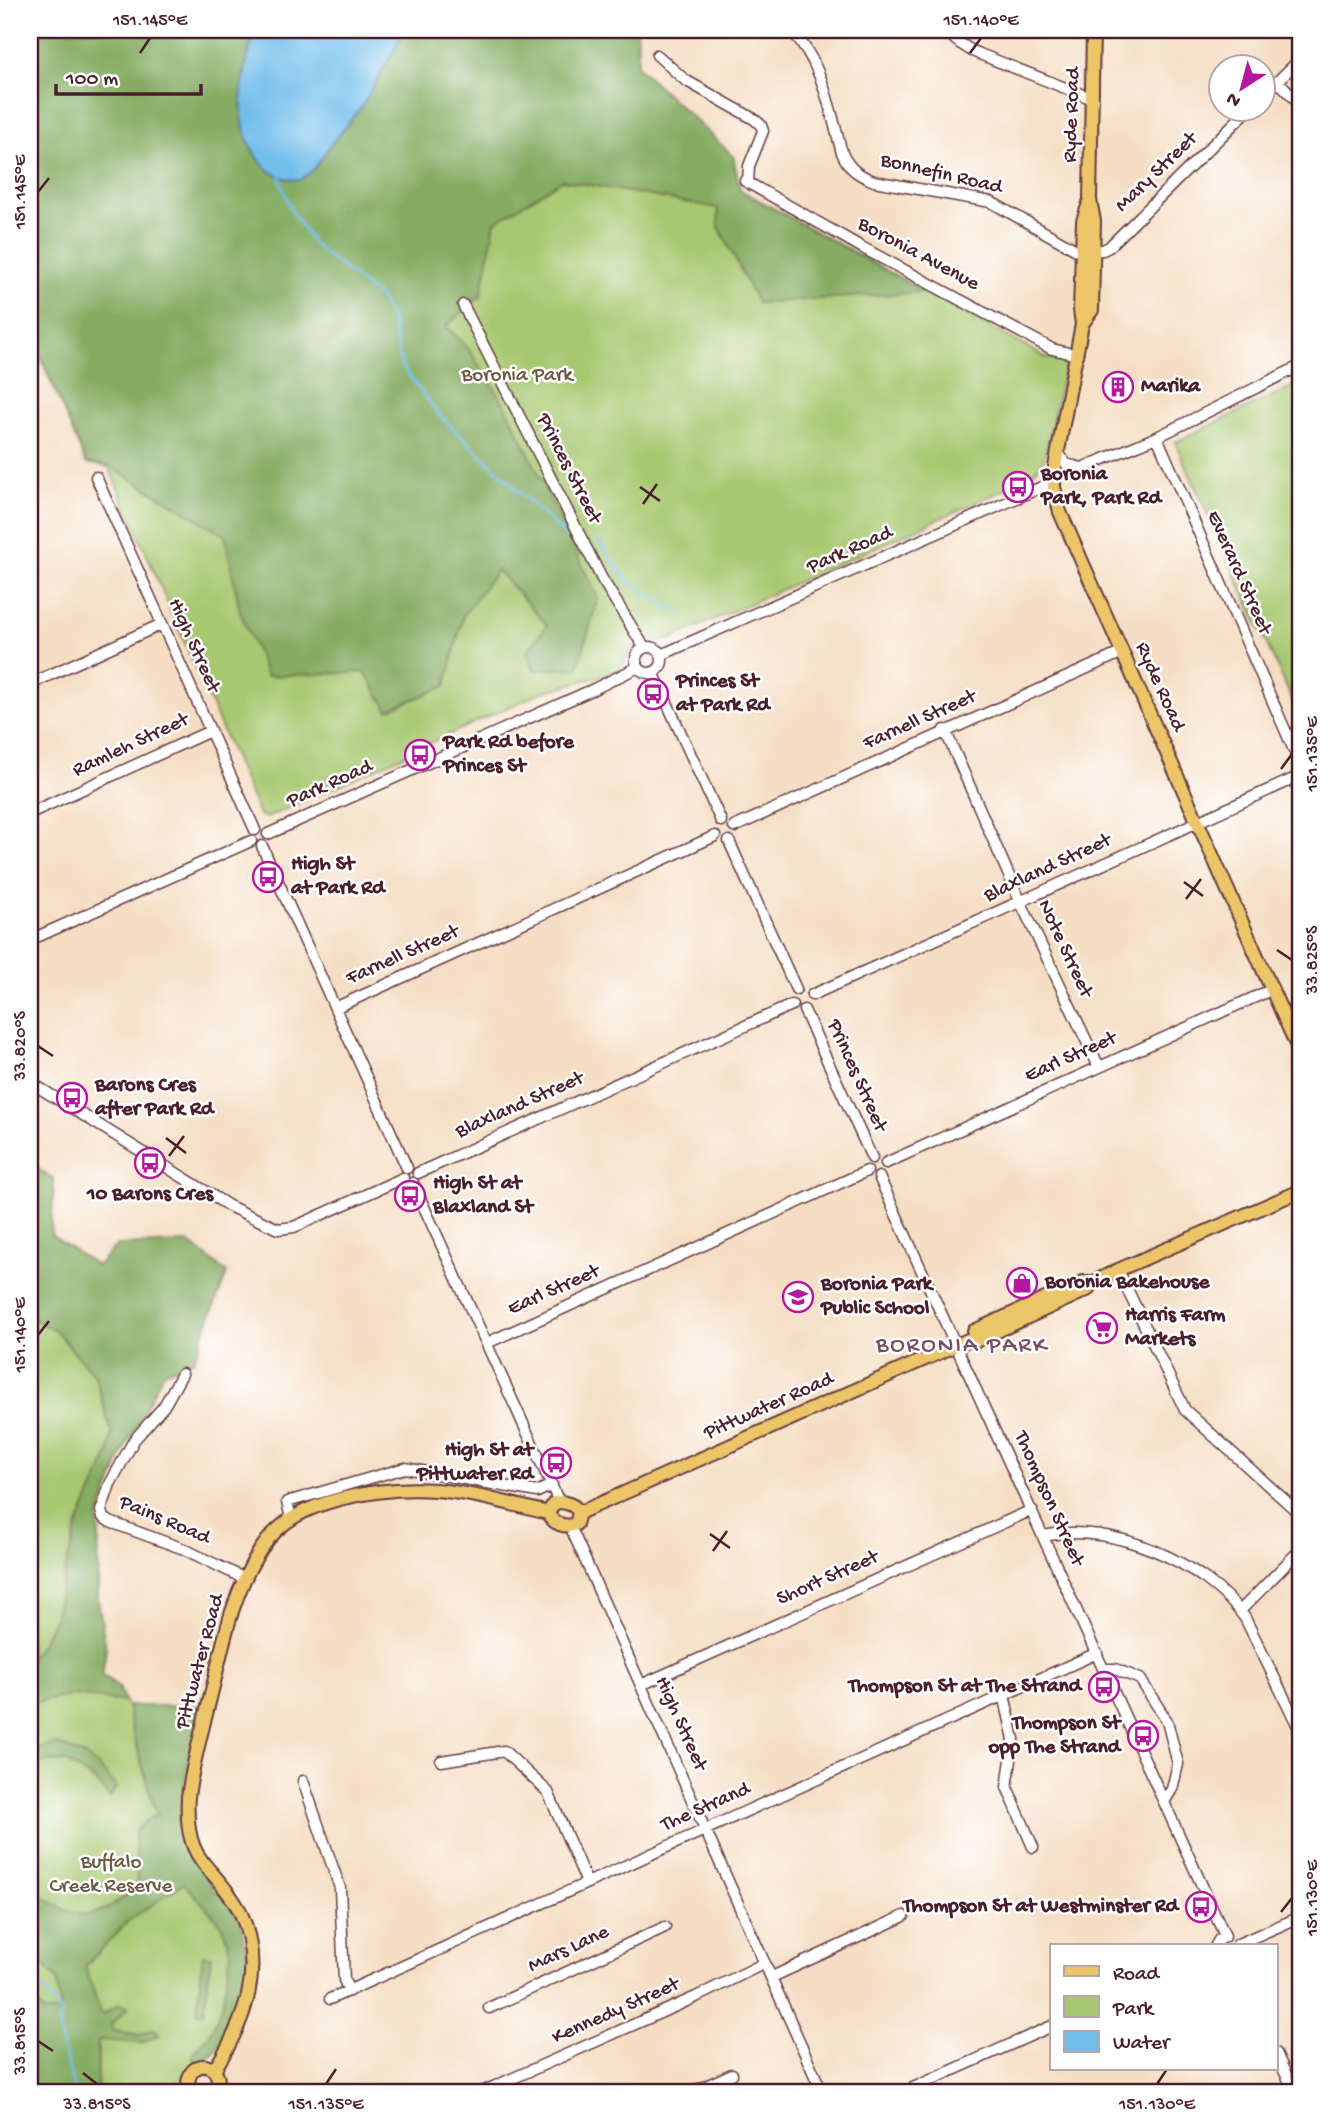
<svg xmlns="http://www.w3.org/2000/svg" width="1330" height="2122" font-family="'Gochi Hand',sans-serif">
	<rect width="100%" height="100%" fill="#fff"/>
	<filter id="ink" filterUnits="userSpaceOnUse"><feTurbulence type="fractalNoise" baseFrequency=".0143" numOctaves="2"/><feDisplacementMap in="SourceGraphic" scale="14" xChannelSelector="R" yChannelSelector="G"/><feConvolveMatrix kernelMatrix="1 2 1 2 8 2 1 2 1" color-interpolation-filters="sRGB"/></filter>
	<filter id="wash" filterUnits="userSpaceOnUse"><feTurbulence type="fractalNoise" baseFrequency=".00686" numOctaves="4" result="noise"/><feDisplacementMap in="SourceGraphic" scale="28" xChannelSelector="R" yChannelSelector="G"/><feGaussianBlur stdDeviation="1.57" result="paint"/><feColorMatrix in="noise" values="0 0 0 0 0 0 0 0 0 0 0 0 0 0 0 0 0 1.4 0 .05"/><feComposite in="paint" operator="in"/></filter>
	<g filter="url(#wash)">
		<rect width="100%" height="100%" fill="#f5dec4"/>
		<!-- green -->
		<path fill="#a7c870" stroke="#78744e" stroke-width="2" d="M 30,30 L 256,30 L 251,42 L 376,84 L 405,30 L 508,30 L 523,35 L 567,30 L 637,30 L 638,67 L 733,156 L 740,190 L 1047,358 L 1066,362 L 1043,462 L 1026,480 L 666,641 L 638,639 L 619,671 L 539,693 L 267,818 L 259,815 L 109,467 L 86,463 L 30,332 Z
			M 1300,383 L 1300,717 L 1175,442 Z
			M 30,1317 L 57,1332 L 95,1376 L 112,1434 L 109,1453 L 68,1559 L 54,1620 L 40,1646 L 30,1657 Z
			M 94,1668 L 119,1688 L 127,1706 L 200,1706 C 191,1749 165,1824 193,1862 C 207,1882 226,1900 241,1920 L 229,2029 L 222,2044 L 203,2063 L 163,2092 L 97,2092 L 99,2007 L 30,1921 L 30,1674 Z
			M 30,1945 L 57,1981 L 61,2013 L 45,2013 L 30,1999 Z"/>
		<!-- forest -->
		<path fill="#85ac62" stroke="#686646" stroke-width="2" d="M 30,30 L 256,30 C 238,78 227,158 288,179 L 313,170 L 331,144 L 363,105 L 405,30 L 508,30 C 527,37 550,44 567,30 L 637,30 L 638,67 L 733,156 L 740,190 L 925,292 L 757,303 L 719,227 L 718,208 L 562,180 L 495,222 L 481,296 L 446,326 L 467,347 L 506,406 L 598,598 L 578,668 L 534,670 L 527,652 L 547,625 L 497,570 L 463,616 L 446,686 L 388,710 L 365,672 L 267,676 L 240,612 L 225,535 L 109,466 L 86,463 L 30,332 Z
			M 30,1164 L 54,1179 L 51,1235 L 97,1266 L 117,1245 L 190,1243 L 227,1273 L 194,1359 L 163,1373 L 124,1450 L 99,1517 L 98,1599 L 106,1649 L 102,1675 L 119,1688 L 125,1702 L 74,1695 L 30,1704 L 30,1657 L 40,1646 L 54,1620 L 68,1559 L 79,1522 L 109,1453 L 112,1434 L 95,1376 L 57,1332 L 30,1317 Z
			M 127,1706 L 200,1706 L 184,1783 L 179,1826 L 191,1860 L 241,1920 L 248,1956 L 244,2002 L 222,2044 L 203,2063 L 193,2059 L 193,2052 L 210,2034 L 222,2006 L 231,1953 L 222,1925 L 184,1883 L 128,1921 L 85,1967 L 99,2007 L 99,2013 L 104,2014 L 120,2004 L 128,2008 L 111,2024 L 114,2031 L 140,2035 L 154,2029 L 160,2034 L 142,2043 L 98,2040 L 97,2092 L 44,2092 L 30,2082 L 30,1999 L 45,2013 L 61,2012 L 57,1981 L 30,1945 L 30,1889 C 42,1896 61,1910 74,1913 C 99,1919 121,1901 137,1885 L 135,1832 L 146,1820 L 157,1815 C 147,1779 134,1743 127,1706 Z
			M 56,1744 C 87,1755 96,1760 116,1787 L 110,1798 L 97,1782 L 65,1761 L 36,1763 L 34,1750 Z
			M 203,1955 L 211,1956 L 204,2012 L 197,2012 Z"/>
		<!-- water -->
		<path fill="#72beeb" stroke="#5e6e8b" stroke-width="2" d="M 256,30 L 405,30 L 363,105 L 331,144 L 313,170 L 300,180 C 285,180 270,174 261,162 C 230,125 242,71 256,30 Z
			M 508,30 L 567,30 C 550,43 527,37 508,30 Z"/>
		<g fill="none" stroke-linecap="round" stroke-linejoin="round">
			<!-- stream -->
			<path stroke="#72beeb" stroke-width="2.5" d="M 281,173 L 280,179 L 291,210 L 313,244 L 380,298 L 392,321 L 401,365 L 438,414 L 572,542
				M 597,540 L 628,581 L 681,614
				M 30,1971 L 61,2013 C 54,2030 72,2071 74,2092"/>
		</g>
	</g>
	<g filter="url(#ink)">
		<g fill="none" stroke-linecap="round" stroke-linejoin="round">
			<!-- minor casing -->
			<g stroke="#643c42" stroke-width="13">
				<path id="minor" d="M 791,30 C 823,63 830,110 842,153 C 849,169 858,175 874,181 L 991,202 L 1078,251 L 1103,250 L 1109,247 L 1250,108
					M 945,30 L 958,42 L 972,51 L 1093,99
					M 657,55 L 685,80 L 754,119 L 761,125 L 763,131 L 749,166 L 748,183
					M 1278,81 L 1300,104
					M 1264,95 L 1300,59
					M 745,181 L 863,248 L 1052,349 L 1077,355
					M 463,305 L 602,579 L 644,647
					M 1157,437 L 1300,764
					M 1058,452 L 1066,464 L 1082,468 L 1157,437 L 1300,366
					M 96,477 L 255,830
					M636 660a13 13 0 1 1 26 0a13 13 0 1 1-26 0Z
					M 661,655 L 1053,482
					M 653,672 L 721,821
					M 30,684 L 162,624
					M 945,730 L 1021,903 L 1099,1067
					M 30,813 L 210,731
					M 734,827 L 1123,652
					M 268,834 L 594,689 L 638,667
					M 729,841 L 796,989
					M 262,846 L 407,1168
					M 30,940 L 251,841
					M 812,995 L 1300,776
					M 337,1007 L 715,836
					M 804,1010 L 872,1158
					M 30,1082 L 229,1206 L 278,1229 L 294,1227 L 403,1178
					M 886,1163 L 1273,989
					M 418,1173 L 792,1005
					M 879,1177 L 1225,1936
					M 413,1183 L 559,1502
					M 1118,1270 L 1185,1410 L 1300,1514
					M 487,1343 L 867,1171
					M 182,1374 L 164,1406 L 134,1440 L 110,1484 L 101,1511 L 103,1517 L 110,1522 L 184,1549 L 245,1579
					M 291,1518 L 287,1502 L 405,1468 L 537,1492 L 552,1485
					M 570,1526 L 822,2092
					M 1044,1536 C 1111,1521 1206,1563 1245,1618 L 1300,1730
					M 1240,1611 L 1300,1550
					M 1104,1669 L 1115,1669 L 1140,1679 L 1167,1721 L 1178,1764 L 1172,1789 L 1164,1802
					M 641,1685 L 1032,1510
					M 1004,1695 L 1014,1739 L 1007,1787 L 1033,1847
					M 441,1761 L 504,1751 L 548,1792 L 587,1883
					M 303,1781 L 340,1888 L 344,1980 L 349,1991
					M 1238,1944 L 1300,1917
					M 1216,1945 L 1219,1940 L 1225,1936
					M 772,1977 L 904,1916
					M 330,1999 L 1097,1653
					M 489,2008 L 665,1927
					M 1276,2053 L 1294,2092
					M 482,2092 L 696,1997 L 765,1963
					M 693,2092 L 732,2074
					M 904,2092 L 1052,2026"/>
			</g>
			<!-- major casing -->
			<g stroke="#643c42" stroke-width="16">
				<path id="major" d="M 1090,200 L 1083,221 L 1080,310 L 1082,324 L 1054,472 L 1054,487 L 1060,512 L 1300,1053
					M 1082,324 L 1092,310 L 1094,221 L 1090,200 L 1093,30
					M 974,1336 L 978,1340 L 1087,1290 L 1092,1283 L 1118,1270 L 1300,1191
					M 548,1513 C 552,1524 566,1528 576,1524 L 579,1513
					M 548,1513 L 554,1503 C 563,1501 576,1504 579,1513
					M 579,1513 L 970,1339 L 974,1336 L 974,1331 L 1083,1282 L 1092,1283
					M 214,2070 C 246,2021 265,1968 240,1911 C 212,1861 184,1866 188,1797 C 193,1758 206,1717 215,1678 C 225,1634 235,1588 261,1549 C 280,1520 308,1507 340,1499 C 422,1478 469,1494 548,1513
					M 194,2092 L 188,2082 C 193,2052 231,2069 213,2092"/>
			</g>
			<!-- minor -->
			<use href="#minor" stroke="#fff" stroke-width="10"/>
			<!-- major -->
			<use href="#major" stroke="#edc569" stroke-width="12"/>
		</g>
	</g>
	<!-- ticks -->
	<path fill="none" stroke="#4a1f2b" stroke-width="2.5" d="M 140,53 L 150,38M 970,53 L 981,38M 38,192 L 49,178M 640,487 L 660,501M 643,504 L 657,484M 1281,769 L 1292,754M 1184,882 L 1203,896M 1186,899 L 1201,879M 1277,950 L 1292,960M 38,1046 L 53,1056M 166,1138 L 186,1153M 169,1156 L 184,1136M 38,1335 L 49,1321M 710,1534 L 730,1548M 713,1551 L 727,1531M 1281,1912 L 1292,1898M 38,2041 L 53,2051M 83,2073 L 97,2084M 326,2084 L 336,2069M 1157,2084 L 1167,2069"/>
	<!-- icons -->
	<defs>
		<g id="building-ring" transform="scale(1.575)"><circle r="9.5" fill="#fff" stroke="#b5179e" stroke-width="1.5"/><path d="M-4-6H4V6H1V3H-1V6H-4ZM-2.5-4.3h1.7v1.8h-1.7ZM.8-4.3h1.7v1.8H.8ZM-2.5-1h1.7V.8h-1.7ZM.8-1h1.7V.8H.8Z" fill="#b5179e"/></g>
		<g id="bus-ring" transform="scale(1.575)"><circle r="9.5" fill="#fff" stroke="#b5179e" stroke-width="1.5"/><path d="M-5-6H5V4H4V6H2V4H-2V6H-4V4H-5ZM-3.5-4V0h7V-4ZM-3.5 1.2v1.5H-2V1.2ZM2 1.2v1.5H3.5V1.2Z" fill="#b5179e"/></g>
		<g id="shop-ring" transform="scale(1.575)"><circle r="9.5" fill="#fff" stroke="#b5179e" stroke-width="1.5"/><path d="M-5-2.5h2.3a2.7 3.5 0 0 1 5.4 0H5L5.5 6h-11ZM-1.5-2.5h3a1.5 2.3 0 0 0-3 0Z" fill="#b5179e"/></g>
		<g id="school-ring" transform="scale(1.575)"><circle r="9.5" fill="#fff" stroke="#b5179e" stroke-width="1.5"/><path d="M0-5L7-2L0 1L-7-2ZM-4 1L0 2.5L4 1V4Q0 6-4 4Z" fill="#b5179e"/></g>
		<g id="supermarket-ring" transform="scale(1.575)"><circle r="9.5" fill="#fff" stroke="#b5179e" stroke-width="1.5"/><path d="M-6-5.5h2.5l.6 2H6L4.5 2H-2.5L-4.4-4H-6ZM-1.5 3.2a1.3 1.3 0 1 0 .1 0ZM3 3.2a1.3 1.3 0 1 0 .1 0Z" fill="#b5179e"/></g>
	</defs>
	<g fill-rule="evenodd">
		<use href="#building-ring" x="1118" y="387"/>
		<use href="#bus-ring" x="1018" y="487"/>
		<use href="#bus-ring" x="653" y="694"/>
		<use href="#bus-ring" x="420" y="755"/>
		<use href="#bus-ring" x="268" y="877"/>
		<use href="#bus-ring" x="72" y="1098"/>
		<use href="#bus-ring" x="150" y="1163"/>
		<use href="#bus-ring" x="410" y="1196"/>
		<use href="#shop-ring" x="1022" y="1283"/>
		<use href="#school-ring" x="798" y="1297"/>
		<use href="#supermarket-ring" x="1102" y="1328"/>
		<use href="#bus-ring" x="556" y="1463"/>
		<use href="#bus-ring" x="1104" y="1687"/>
		<use href="#bus-ring" x="1143" y="1736"/>
		<use href="#bus-ring" x="1201" y="1907"/>
	</g>
	<g text-anchor="middle" dominant-baseline="central" stroke-width="5" stroke-linejoin="round" paint-order="stroke">
		<!-- street labels -->
		<g font-size="21" fill="#4a1f2b" stroke="#fff">
			<text transform="translate(1073 115) rotate(-88)">Ryde Road</text>
			<text transform="translate(1157 173) rotate(-44)">Mary Street</text>
			<text transform="translate(941 175) rotate(13)">Bonnefin Road</text>
			<text transform="translate(918 255) rotate(28)">Boronia Avenue</text>
			<text transform="translate(568 469) rotate(63)">Princes Street</text>
			<text transform="translate(850 551) rotate(-24)">Park Road</text>
			<text transform="translate(1238 573) rotate(66)">Everard Street</text>
			<text transform="translate(193 646) rotate(66)">High Street</text>
			<text transform="translate(1159 687) rotate(66)">Ryde Road</text>
			<text transform="translate(920 721) rotate(-24)">Farnell Street</text>
			<text transform="translate(131 746) rotate(-25)">Ramleh Street</text>
			<text transform="translate(330 785) rotate(-24)">Park Road</text>
			<text transform="translate(1048 869) rotate(-25)">Blaxland Street</text>
			<text transform="translate(1064 949) rotate(65)">Note Street</text>
			<text transform="translate(403 956) rotate(-24)">Farnell Street</text>
			<text transform="translate(1071 1058) rotate(-24)">Earl Street</text>
			<text transform="translate(856 1076) rotate(66)">Princes Street</text>
			<text transform="translate(520 1106) rotate(-24)">Blaxland Street</text>
			<text transform="translate(554 1291) rotate(-24)">Earl Street</text>
			<text transform="translate(769 1407) rotate(-24)">Pittwater Road</text>
			<text transform="translate(1048 1499) rotate(66)">Thompson Street</text>
			<text transform="translate(164 1521) rotate(23)">Pains Road</text>
			<text transform="translate(828 1579) rotate(-24)">Short Street</text>
			<text transform="translate(201 1662) rotate(-75)">Pittwater Road</text>
			<text transform="translate(680 1724) rotate(66)">High Street</text>
			<text transform="translate(706 1808) rotate(-24)">The Strand</text>
			<text transform="translate(569 1950) rotate(-25)">Mars Lane</text>
			<text transform="translate(616 2012) rotate(-24)">Kennedy Street</text>
		</g>
		<!-- park labels -->
		<g font-size="21" fill="#6b5a43" stroke="#fff">
			<text x="517" y="376">Boronia Park</text>
			<text x="111" y="1863">Buffalo<tspan x="111" dy="24">Creek Reserve</tspan></text>
		</g>
		<!-- poi labels -->
		<g font-size="21" font-weight="bold" fill="#4a1f2b" stroke="#fff" text-anchor="start">
			<text x="1141" y="387">Marika</text>
			<text x="1041" y="475">Boronia<tspan x="1041" dy="24">Park, Park Rd</tspan></text>
			<text x="676" y="682">Princes St<tspan x="676" dy="24">at Park Rd</tspan></text>
			<text x="443" y="743">Park Rd before<tspan x="443" dy="24">Princes St</tspan></text>
			<text x="291" y="865">High St<tspan x="291" dy="24">at Park Rd</tspan></text>
			<text x="95" y="1086">Barons Cres<tspan x="95" dy="24">after Park Rd</tspan></text>
			<text x="433" y="1184">High St at<tspan x="433" dy="24">Blaxland St</tspan></text>
			<text x="150" y="1195" text-anchor="middle">10 Barons Cres</text>
			<text x="1045" y="1283">Boronia Bakehouse</text>
			<text x="821" y="1285">Boronia Park<tspan x="821" dy="24">Public School</tspan></text>
			<text x="1125" y="1316">Harris Farm<tspan x="1125" dy="24">Markets</tspan></text>
			<text x="533" y="1451" text-anchor="end">High St at<tspan x="533" dy="24">Pittwater Rd</tspan></text>
			<text x="1081" y="1687" text-anchor="end">Thompson St at The Strand</text>
			<text x="1120" y="1724" text-anchor="end">Thompson St<tspan x="1120" dy="24">opp The Strand</tspan></text>
			<text x="1178" y="1907" text-anchor="end">Thompson St at Westminster Rd</text>
		</g>
		<!-- quarter labels -->
		<g font-size="24" letter-spacing="2" fill="#7a4e66" stroke="#fff">
			<text x="962" y="1346">BORONIA PARK</text>
		</g>
	</g>
	<!-- margin -->
	<rect width="1330" height="2122" fill="none" stroke="#fff" stroke-width="77"/>
	<!-- legend -->
	<rect x="1050" y="1944" width="228" height="126" fill="#ffffff" stroke="#b7a5aa" stroke-width="2"/>
	<rect x="1064" y="1966" width="35" height="10" fill="#edc569" stroke="#b7a5aa" stroke-width="2"/>
	<text x="1113" y="1979" font-size="21" fill="#4a1f2b">Road</text>
	<rect x="1064" y="1996" width="35" height="21" fill="#a7c870" stroke="#b7a5aa" stroke-width="2"/>
	<text x="1113" y="2014" font-size="21" fill="#4a1f2b">Park</text>
	<rect x="1064" y="2031" width="35" height="21" fill="#72beeb" stroke="#b7a5aa" stroke-width="2"/>
	<text x="1113" y="2048" font-size="21" fill="#4a1f2b">Water</text>
	<!-- north arrow -->
	<g transform="translate(1242 88) rotate(216)"><circle r="33" fill="#ffffff" stroke="#b7a5aa" stroke-width="2"/>
	<path d="M0-5L12 26L0 18L-12 26Z" fill="#b5179e"/>
	<text y="-10" font-size="19" font-weight="bold" text-anchor="middle" fill="#4a1f2b">N</text>
	</g>
	<!-- scale -->
	<path d="M56 84v10h145v-10" fill="none" stroke="#4a1f2b" stroke-width="3.5"/>
	<text x="66" y="84" font-size="21" fill="#4a1f2b" stroke="#ffffff" stroke-width="5" paint-order="stroke">100 m</text>
	<rect x="38" y="38" width="1254" height="2046" fill="none" stroke="#4a1f2b" stroke-width="2.5"/>
	<g font-size="18" text-anchor="middle" fill="#4a1f2b">
		<text x="150" y="25">151.145°E</text>
		<text x="981" y="25">151.140°E</text>
		<text transform="translate(19 192) rotate(-90)" y="6">151.145°E</text>
		<text transform="translate(1311 754) rotate(-90)" y="6">151.135°E</text>
		<text transform="translate(1311 960) rotate(-90)" y="6">33.825°S</text>
		<text transform="translate(19 1046) rotate(-90)" y="6">33.820°S</text>
		<text transform="translate(19 1335) rotate(-90)" y="6">151.140°E</text>
		<text transform="translate(1311 1898) rotate(-90)" y="6">151.130°E</text>
		<text transform="translate(19 2041) rotate(-90)" y="6">33.815°S</text>
		<text x="97" y="2109">33.815°S</text>
		<text x="326" y="2109">151.135°E</text>
		<text x="1157" y="2109">151.130°E</text>
	</g>
</svg>
